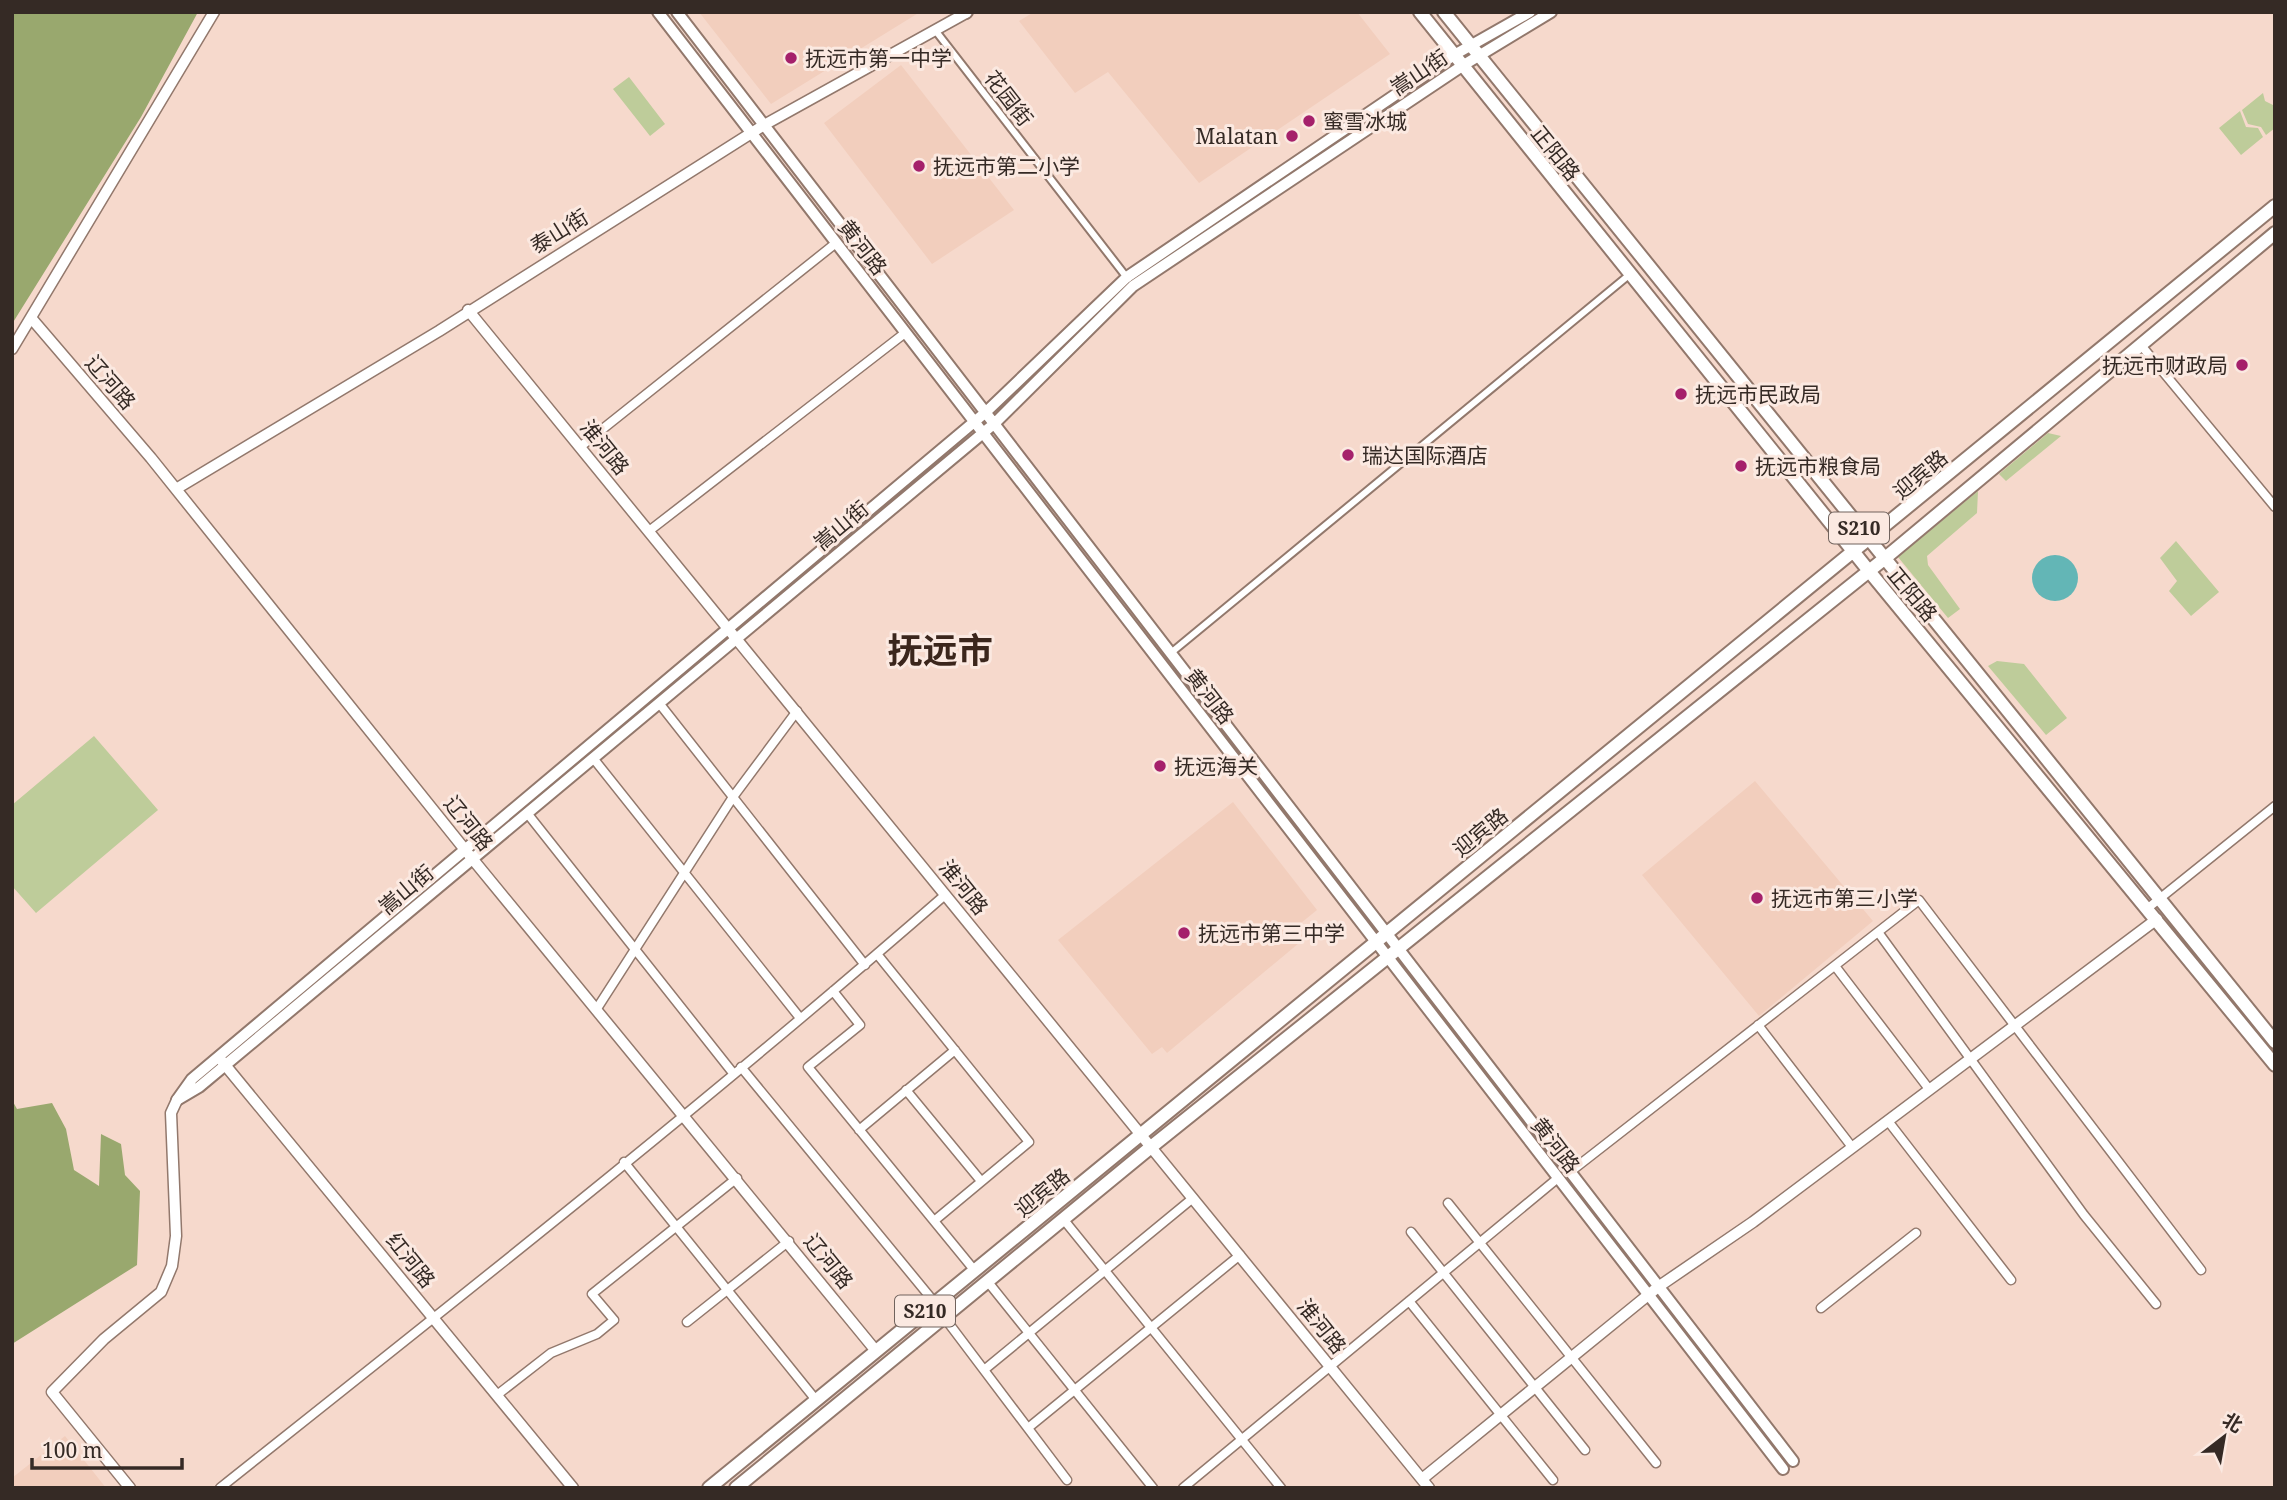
<svg xmlns="http://www.w3.org/2000/svg" width="2287" height="1500" font-family="'Noto Serif','Noto Sans SC',serif">
	<rect width="100%" height="100%" fill="#f6d9cc"/>
	<!-- built -->
	<path fill="#f2cebd" d="M 699,12 L 920,12 L 771,104 Z
		M 1034,12 L 1357,12 L 1390,54 L 1199,183 L 1108,72 L 1075,93 L 1019,21 Z
		M 901,65 L 1014,210 L 932,264 L 824,123 Z
		M 1755,781 L 1873,921 L 1759,1016 L 1642,875 Z
		M 1233,802 L 1317,910 L 1296,927 L 1305,938 L 1167,1053 L 1162,1047 L 1152,1054 L 1058,940 Z
		M 65,1436 L 106,1488 L 12,1488 L 12,1478 Z"/>
	<!-- green -->
	<path fill="#becc9a" d="M 629,77 L 665,124 L 650,136 L 613,89 Z
		M 2263,93 L 2265,101 L 2275,106 L 2275,128 L 2266,135 L 2261,127 L 2248,124 L 2242,110 Z
		M 2240,111 L 2246,127 L 2258,128 L 2263,137 L 2241,155 L 2219,128 Z
		M 2048,433 L 2061,436 L 2006,481 L 1999,474 Z
		M 1978,491 L 1977,513 L 1927,556 L 1928,565 L 1960,609 L 1948,618 L 1898,557 Z
		M 2176,541 L 2219,592 L 2191,616 L 2169,591 L 2177,581 L 2160,558 Z
		M 1997,661 L 2024,664 L 2067,718 L 2046,735 L 1988,666 Z
		M 94,736 L 158,810 L 36,913 L 12,886 L 12,805 Z"/>
	<!-- forest -->
	<path fill="#99a86e" d="M 12,12 L 198,12 L 141,117 L 12,324 Z
		M 12,1100 L 17,1109 L 52,1103 L 66,1129 L 74,1170 L 99,1186 L 101,1134 L 121,1144 L 125,1175 L 140,1191 L 137,1265 L 12,1344 Z"/>
	<!-- water -->
	<path fill="#63b6b6" d="M2032 578a23 23 0 1 1 46 0a23 23 0 1 1-46 0Z"/>
	<g fill="none" stroke-linecap="round" stroke-linejoin="round">
		<!-- pedestrian casing -->
		<g stroke="#92786c" stroke-width="10">
			<path id="pedestrian" d="M 935,30 L 1128,279
				M 1172,652 L 1629,275"/>
		</g>
		<!-- minor casing -->
		<g stroke="#92786c" stroke-width="11">
			<path id="minor" d="M 2140,344 L 2275,507
				M 580,447 L 836,243
				M 649,531 L 905,333
				M 659,703 L 865,965
				M 593,758 L 800,1018
				M 527,813 L 733,1073
				M 2148,908 L 2275,806
				M 1878,932 L 2084,1215 L 2156,1304
				M 877,954 L 1029,1142 L 934,1221
				M 1835,966 L 1929,1089
				M 833,991 L 860,1025 L 808,1067 L 975,1271
				M 596,1010 L 733,797 L 797,711
				M 1758,1025 L 1852,1147
				M 741,1067 L 935,1303
				M 906,1090 L 981,1181
				M 1888,1121 L 2011,1280
				M 859,1130 L 955,1050
				M 624,1162 L 816,1400
				M 1570,1172 L 1919,900 L 2201,1270
				M 1448,1203 L 1656,1463
				M 1064,1220 L 1281,1488
				M 1411,1232 L 1585,1450
				M 988,1282 L 1153,1488
				M 1409,1301 L 1553,1480
				M 1821,1308 L 1916,1233
				M 944,1317 L 1067,1480
				M 687,1322 L 789,1241
				M 984,1370 L 1193,1198
				M 497,1395 L 551,1353 L 597,1334 L 614,1320 L 592,1294 L 737,1178
				M 1028,1428 L 1240,1255
				M 220,1488 C 464,1294 710,1100 945,895
				M 1183,1488 L 1558,1178"/>
		</g>
		<!-- tertiary casing -->
		<g stroke="#92786c" stroke-width="13">
			<path id="tertiary" d="M 468,310 L 1429,1488
				M 32,319 L 151,458 L 466,851 L 876,1351
				M 12,349 L 214,12
				M 176,489 L 439,331 L 764,125 L 966,13
				M 221,1060 L 573,1488
				M 1422,1479 L 1658,1287 L 1753,1222 L 2157,919
				M 130,1488 L 52,1392 L 104,1339 L 161,1292 L 172,1266 L 176,1236 L 171,1113 L 177,1100"/>
		</g>
		<!-- secondary casing -->
		<g stroke="#92786c" stroke-width="14">
			<path id="secondary" d="M 658,12 L 1783,1469
				M 677,12 L 1793,1461
				M 1530,12 L 1454,55 L 1127,277 L 986,412 L 192,1079 L 177,1100 L 199,1087 L 995,423 L 1133,286 L 1462,66 L 1551,12
				M 966,13 L 967,12"/>
		</g>
		<!-- primary casing -->
		<g stroke="#92786c" stroke-width="16">
			<path id="primary" d="M 1420,12 L 1869,571 L 2275,1065
				M 1444,12 L 2275,1042
				M 709,1488 L 2275,206
				M 736,1488 L 1151,1147 L 1884,559 L 2275,233"/>
		</g>
		<!-- pedestrian -->
		<use href="#pedestrian" stroke="#fff" stroke-width="6"/>
		<!-- minor -->
		<use href="#minor" stroke="#fff" stroke-width="8"/>
		<!-- tertiary -->
		<use href="#tertiary" stroke="#fff" stroke-width="10"/>
		<!-- secondary -->
		<use href="#secondary" stroke="#fff" stroke-width="10"/>
		<!-- primary -->
		<use href="#primary" stroke="#fff" stroke-width="12"/>
	</g>
	<!-- markers -->
	<g fill="#a5206b" stroke="#fbe9e1" stroke-width="2.5">
		<circle cx="791" cy="58" r="7"/>
		<circle cx="1309" cy="121" r="7"/>
		<circle cx="1292" cy="136" r="7"/>
		<circle cx="919" cy="166" r="7"/>
		<circle cx="2242" cy="365" r="7"/>
		<circle cx="1681" cy="394" r="7"/>
		<circle cx="1348" cy="455" r="7"/>
		<circle cx="1741" cy="466" r="7"/>
		<circle cx="1160" cy="766" r="7"/>
		<circle cx="1757" cy="898" r="7"/>
		<circle cx="1184" cy="933" r="7"/>
	</g>
	<g text-anchor="middle" dominant-baseline="central" stroke-width="6" stroke-linejoin="round" paint-order="stroke">
		<!-- shield labels -->
		<g fill="#fbe9e1" stroke="#70635d" stroke-width="2">
			<rect x="1829" y="512.5" width="60" height="31" rx="5"/>
			<rect x="895" y="1295.5" width="60" height="31" rx="5"/>
		</g>
		<g font-size="19" font-weight="bold" fill="#352a25">
			<text x="1859" y="528">S210</text>
			<text x="925" y="1311">S210</text>
		</g>
		<!-- poi labels -->
		<g font-size="21" fill="#352a25" stroke="#fbe9e1" text-anchor="start">
			<text x="805" y="58">抚远市第一中学</text>
			<text x="1323" y="121">蜜雪冰城</text>
			<text x="1278" y="136" text-anchor="end">Malatan</text>
			<text x="933" y="166">抚远市第二小学</text>
			<text x="2228" y="365" text-anchor="end">抚远市财政局</text>
			<text x="1695" y="394">抚远市民政局</text>
			<text x="1362" y="455">瑞达国际酒店</text>
			<text x="1755" y="466">抚远市粮食局</text>
			<text x="1174" y="766">抚远海关</text>
			<text x="1771" y="898">抚远市第三小学</text>
			<text x="1198" y="933">抚远市第三中学</text>
		</g>
		<!-- street labels -->
		<g font-size="21" fill="#352a25" stroke="#fbe9e1">
			<text transform="translate(1419 72) rotate(-34)">嵩山街</text>
			<text transform="translate(1009 98) rotate(52)">花园街</text>
			<text transform="translate(1556 153) rotate(51)">正阳路</text>
			<text transform="translate(559 231) rotate(-32)">泰山街</text>
			<text transform="translate(863 247) rotate(52)">黄河路</text>
			<text transform="translate(111 382) rotate(49)">辽河路</text>
			<text transform="translate(605 447) rotate(51)">淮河路</text>
			<text transform="translate(1920 474) rotate(-40)">迎宾路</text>
			<text transform="translate(841 525) rotate(-40)">嵩山街</text>
			<text transform="translate(1913 594) rotate(50)">正阳路</text>
			<text transform="translate(1210 696) rotate(52)">黄河路</text>
			<text transform="translate(469 823) rotate(51)">辽河路</text>
			<text transform="translate(1480 832) rotate(-39)">迎宾路</text>
			<text transform="translate(964 887) rotate(51)">淮河路</text>
			<text transform="translate(406 889) rotate(-40)">嵩山街</text>
			<text transform="translate(1556 1145) rotate(52)">黄河路</text>
			<text transform="translate(1042 1192) rotate(-39)">迎宾路</text>
			<text transform="translate(411 1260) rotate(51)">红河路</text>
			<text transform="translate(829 1261) rotate(51)">辽河路</text>
			<text transform="translate(1322 1326) rotate(51)">淮河路</text>
		</g>
		<!-- town labels -->
		<g font-size="35" font-weight="bold" fill="#3b261c" stroke="#fbe9e1">
			<text x="940" y="649">抚远市</text>
		</g>
	</g>
	<!-- border -->
	<rect width="2287" height="1500" fill="none" stroke="#352a25" stroke-width="28"/>
	<!-- north arrow -->
	<g transform="translate(2224 1437) rotate(31)" stroke="#fbe9e1" stroke-width="5" paint-order="stroke">
	<path d="M0-5L12 26L0 18L-12 26Z" fill="#352a25"/>
	<text y="-10" font-size="19" font-weight="bold" text-anchor="middle" fill="#352a25">北</text>
	</g>
	<!-- scale -->
	<path d="M32 1458v10h150v-10" fill="none" stroke="#352a25" stroke-width="3.5"/>
	<text x="42" y="1458" font-size="21" fill="#352a25" stroke="#fbe9e1" stroke-width="5" paint-order="stroke">100 m</text>
</svg>
